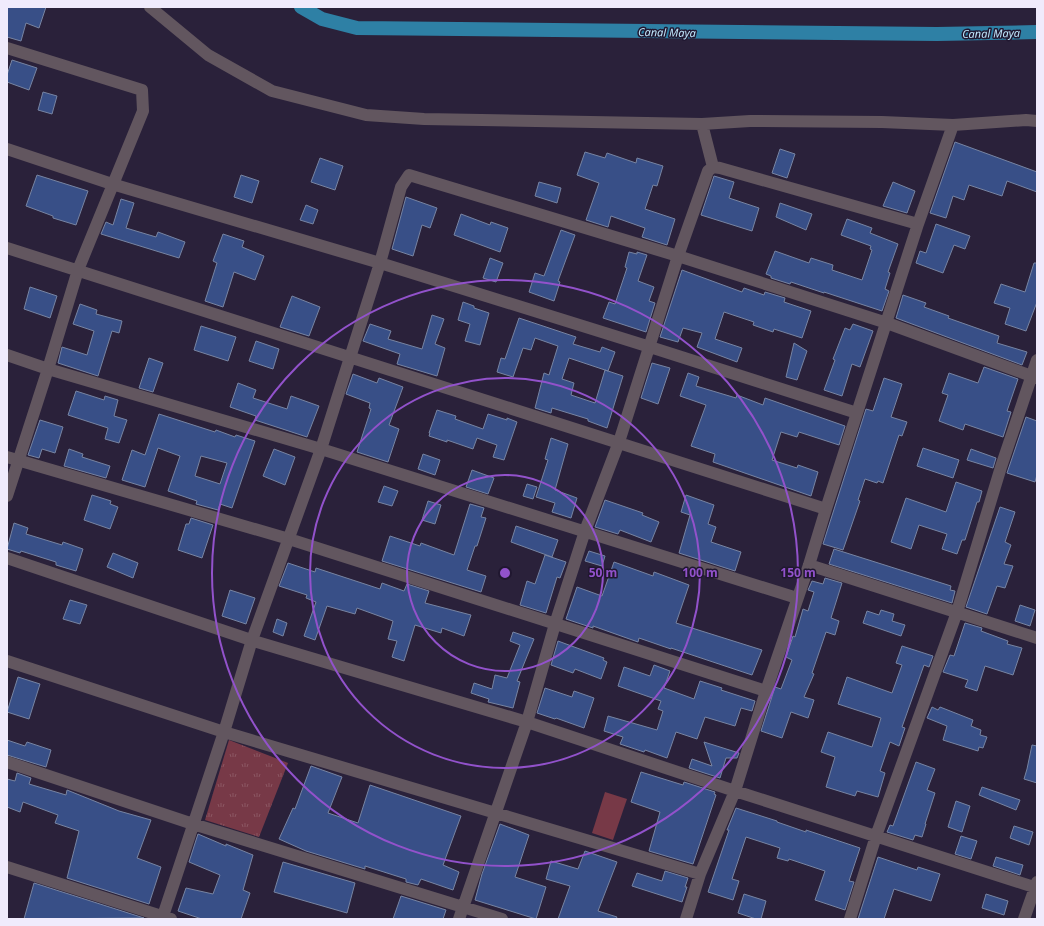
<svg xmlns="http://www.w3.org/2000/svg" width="1044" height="926" font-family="'Noto Sans',sans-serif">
	<defs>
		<pattern id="grass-tufts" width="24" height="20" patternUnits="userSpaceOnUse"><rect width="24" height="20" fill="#773947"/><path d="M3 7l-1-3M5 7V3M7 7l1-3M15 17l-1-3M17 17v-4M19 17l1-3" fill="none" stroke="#8b5662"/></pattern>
	</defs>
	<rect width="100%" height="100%" fill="#2a213a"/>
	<!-- grass -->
	<path fill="url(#grass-tufts)" d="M 229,740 L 288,763 L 259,837 L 205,820 Z"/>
	<!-- park -->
	<path fill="#773947" d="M 605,792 L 627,799 L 613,840 L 592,833 Z"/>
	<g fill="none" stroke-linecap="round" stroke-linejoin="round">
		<!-- canal -->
		<path stroke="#2e80a5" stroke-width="14" d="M 301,7 L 322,19 L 357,28 L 937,34 L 1037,32"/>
	</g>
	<!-- building -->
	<path fill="#384f87" stroke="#7784a2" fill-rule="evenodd" d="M 7,7 L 46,7 L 39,28 L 26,23 L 21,41 L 7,37 Z
		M 12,60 L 37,68 L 29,90 L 7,82 L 7,75 Z
		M 43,92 L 57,96 L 52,114 L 38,110 Z
		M 955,142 L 1037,172 L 1037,192 L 1007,181 L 1002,196 L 969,185 L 964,200 L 953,196 L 946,218 L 930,213 Z
		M 780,149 L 795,154 L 787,178 L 772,173 Z
		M 585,152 L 605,158 L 607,153 L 636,163 L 637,158 L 663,166 L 657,186 L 653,185 L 645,209 L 675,219 L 667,245 L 642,237 L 645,228 L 611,216 L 608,227 L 586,220 L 599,183 L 577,175 Z
		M 320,158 L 343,166 L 335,190 L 311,182 Z
		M 37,175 L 88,191 L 76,225 L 53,218 L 53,216 L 26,206 Z
		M 241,175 L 259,181 L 252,203 L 234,197 Z
		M 714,176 L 734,182 L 729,198 L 759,208 L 752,231 L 701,215 Z
		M 539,182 L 561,188 L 557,203 L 535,196 Z
		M 893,182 L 915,191 L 907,213 L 883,206 Z
		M 406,197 L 437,208 L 430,228 L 422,225 L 413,256 L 392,249 Z
		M 121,199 L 134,203 L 126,228 L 156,237 L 158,232 L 185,242 L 179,258 L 101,234 L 106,222 L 113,225 Z
		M 780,203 L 812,214 L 806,230 L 776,217 Z
		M 306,205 L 318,210 L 313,224 L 300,220 Z
		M 461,214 L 490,225 L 491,222 L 508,228 L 500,252 L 454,235 Z
		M 847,219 L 872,228 L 870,233 L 898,244 L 888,272 L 890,273 L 885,289 L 889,291 L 882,311 L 824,292 L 824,293 L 791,282 L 790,284 L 771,278 L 771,276 L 766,274 L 775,251 L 809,263 L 811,258 L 833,265 L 832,270 L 862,280 L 872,250 L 870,249 L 871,246 L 841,235 Z
		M 936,224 L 970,236 L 965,249 L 954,245 L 943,273 L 916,263 L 920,251 L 926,253 Z
		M 561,230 L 575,235 L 558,281 L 560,282 L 554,301 L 529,292 L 535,273 L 544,276 Z
		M 223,234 L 244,241 L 242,247 L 264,256 L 255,280 L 234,272 L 223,307 L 205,301 L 217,263 L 213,261 Z
		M 629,252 L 637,254 L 637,252 L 647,255 L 638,281 L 654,287 L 649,301 L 655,303 L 646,332 L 603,318 L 609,302 L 615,304 L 627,268 L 625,267 Z
		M 490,258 L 503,263 L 496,282 L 483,278 Z
		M 1034,263 L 1037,263 L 1037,302 L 1026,331 L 1005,324 L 1010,308 L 994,303 L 1001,284 L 1025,292 Z
		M 682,270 L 742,292 L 744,288 L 764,295 L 765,292 L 785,298 L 784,302 L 811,311 L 802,338 L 774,329 L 773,332 L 753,325 L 754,322 L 724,312 L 715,339 L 742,348 L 737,362 L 697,347 L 702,333 L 683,328 L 678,342 L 660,337 Z
		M 30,287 L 57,296 L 50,318 L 24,309 Z
		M 903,295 L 926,303 L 924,307 L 949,316 L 948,318 L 999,336 L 997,343 L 1027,352 L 1022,365 L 896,318 Z
		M 292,296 L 320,307 L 309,336 L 280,327 Z
		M 463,302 L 474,306 L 474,308 L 489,313 L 480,345 L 465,341 L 470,324 L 458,320 Z
		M 80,304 L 97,310 L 96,314 L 122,321 L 119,333 L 112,331 L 98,376 L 58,363 L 62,347 L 87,355 L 94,331 L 73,324 Z
		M 432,315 L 444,319 L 435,344 L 445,348 L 437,376 L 397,364 L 400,354 L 363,341 L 370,324 L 391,331 L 388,339 L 422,349 Z
		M 519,318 L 576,337 L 573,344 L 600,352 L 602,347 L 615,352 L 608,371 L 569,358 L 562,379 L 574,383 L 571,395 L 595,403 L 605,370 L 623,376 L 607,428 L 588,421 L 588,419 L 552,408 L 551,413 L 535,408 L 544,373 L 549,375 L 558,346 L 535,338 L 531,350 L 523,348 L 513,377 L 497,372 L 501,358 L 505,359 Z
		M 853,324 L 873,331 L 860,367 L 852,364 L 842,396 L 824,390 L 835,360 L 833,359 L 845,328 L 850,330 Z
		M 201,326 L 236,337 L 228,361 L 194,350 Z
		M 256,341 L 279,349 L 273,369 L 249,361 Z
		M 794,343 L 807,351 L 797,380 L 786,377 Z
		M 149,358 L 163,363 L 153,392 L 139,388 Z
		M 652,363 L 670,368 L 658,404 L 641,398 Z
		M 984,367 L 1018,379 L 1007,411 L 1011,412 L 1003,437 L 965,424 L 963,430 L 939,421 L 948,395 L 942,393 L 949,373 L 978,383 Z
		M 688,373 L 699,377 L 696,386 L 736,398 L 737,395 L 763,405 L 765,398 L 845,426 L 839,445 L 799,432 L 797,437 L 781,432 L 772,460 L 797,468 L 798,465 L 818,472 L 811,496 L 713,462 L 715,454 L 691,446 L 706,405 L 680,396 Z
		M 353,374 L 377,383 L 379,378 L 403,387 L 389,425 L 399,429 L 388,462 L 357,452 L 371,409 L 369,408 L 370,403 L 346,394 Z
		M 884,378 L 902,384 L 891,417 L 907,422 L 902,436 L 899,435 L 883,483 L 878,481 L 877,483 L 865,479 L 858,500 L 860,501 L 843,550 L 823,544 L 866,409 L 873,411 Z
		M 238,383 L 256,390 L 253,398 L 287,409 L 291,396 L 319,406 L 307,437 L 255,420 L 256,416 L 230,407 Z
		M 76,391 L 104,400 L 105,396 L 118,400 L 114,416 L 127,420 L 119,443 L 105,439 L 108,428 L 68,415 Z
		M 437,410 L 456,416 L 455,419 L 483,429 L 488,414 L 507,420 L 507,418 L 517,422 L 504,460 L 493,457 L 497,445 L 477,438 L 473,449 L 447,440 L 447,442 L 429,436 L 430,433 L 429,433 Z
		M 159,414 L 215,432 L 216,430 L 235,437 L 236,435 L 255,441 L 232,508 L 220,504 L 218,510 L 196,504 L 197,501 L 168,491 L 180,456 L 158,448 L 145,487 L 122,480 L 132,450 L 145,455 ZM 201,456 L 227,463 L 220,484 L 195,476 Z
		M 1026,417 L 1037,421 L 1037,475 L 1035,482 L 1007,473 Z
		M 40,420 L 63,427 L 55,453 L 42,449 L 39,458 L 28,455 Z
		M 551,438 L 568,444 L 555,490 L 577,498 L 571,518 L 552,512 L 555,503 L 536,497 L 548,460 L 545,459 Z
		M 923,448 L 959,460 L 953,478 L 917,466 Z
		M 69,449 L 83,454 L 82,457 L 110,466 L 106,478 L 64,466 Z
		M 274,449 L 295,457 L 285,485 L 263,476 Z
		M 971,449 L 996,458 L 993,468 L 967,460 Z
		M 423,454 L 440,460 L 435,475 L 418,469 Z
		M 472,470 L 494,478 L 488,494 L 466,487 Z
		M 956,482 L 982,491 L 979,502 L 977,502 L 965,540 L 962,540 L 957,554 L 942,549 L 947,534 L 919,525 L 911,549 L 891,542 L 906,498 L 946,512 Z
		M 527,484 L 537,487 L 533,499 L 523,496 Z
		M 384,486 L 398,491 L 392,506 L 378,502 Z
		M 92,495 L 111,501 L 110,504 L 118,507 L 110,529 L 84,520 Z
		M 686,495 L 714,505 L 708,524 L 716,527 L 711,542 L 741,552 L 735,571 L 679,553 L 690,515 L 681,512 Z
		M 605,500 L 643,513 L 642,515 L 659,522 L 651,542 L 620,530 L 618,534 L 595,527 Z
		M 428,501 L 441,505 L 435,524 L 422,520 Z
		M 470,504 L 484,508 L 481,517 L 486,518 L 477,546 L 475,546 L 467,570 L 486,576 L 481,592 L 382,561 L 390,536 L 420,546 L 421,543 L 454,555 Z
		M 1000,507 L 1015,512 L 1005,542 L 1011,545 L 1004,564 L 1013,566 L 1005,588 L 997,586 L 987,614 L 966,607 Z
		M 191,518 L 213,525 L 202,558 L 178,550 L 186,524 L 189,524 Z
		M 14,523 L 28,528 L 26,534 L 62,545 L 63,542 L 83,549 L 76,571 L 56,565 L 56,562 L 21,551 L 20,553 L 7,549 Z
		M 516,526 L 558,540 L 552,557 L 511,542 Z
		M 834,549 L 951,586 L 950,590 L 955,591 L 952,603 L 829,564 Z
		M 589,551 L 605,556 L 602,566 L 585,561 Z
		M 113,553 L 138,563 L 133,578 L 107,567 Z
		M 545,555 L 566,562 L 560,578 L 557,577 L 546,613 L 520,605 L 527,581 L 535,584 Z
		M 614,562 L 653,576 L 654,572 L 689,585 L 676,623 L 762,650 L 752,675 L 671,648 L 671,649 L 639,638 L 638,642 L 593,626 L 593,628 L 566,619 L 577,587 L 602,596 Z
		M 288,563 L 315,572 L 316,568 L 380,589 L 382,583 L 404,591 L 407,584 L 429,591 L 425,603 L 471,615 L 464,636 L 442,628 L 441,633 L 415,625 L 404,661 L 392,657 L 397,641 L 388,639 L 393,621 L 357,608 L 355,614 L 327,606 L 315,640 L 304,636 L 316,602 L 306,598 L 307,595 L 279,586 Z
		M 825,578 L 842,583 L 831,618 L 839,621 L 835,635 L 826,632 L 812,673 L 814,674 L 804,697 L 814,700 L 808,718 L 791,712 L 782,738 L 761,731 L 775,687 L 781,689 L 792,660 L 786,657 L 793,636 L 795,637 L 803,609 L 808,611 L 814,592 L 808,590 L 812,581 L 823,584 Z
		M 230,590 L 255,598 L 246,624 L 222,616 Z
		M 70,600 L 87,605 L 80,624 L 63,619 Z
		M 1020,605 L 1035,610 L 1030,626 L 1015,621 Z
		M 881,610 L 894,614 L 892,621 L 905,625 L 901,636 L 863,623 L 867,611 L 879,615 Z
		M 277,619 L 287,623 L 283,636 L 273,632 Z
		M 965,623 L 982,628 L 981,631 L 1008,641 L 1007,644 L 1022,648 L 1013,675 L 985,666 L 977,691 L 965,687 L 968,680 L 943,672 L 950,655 L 954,656 Z
		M 513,632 L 534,639 L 517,681 L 520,682 L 513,708 L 488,702 L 489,699 L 471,693 L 474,683 L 492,689 L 495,675 L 507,678 L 520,645 L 510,641 Z
		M 558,641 L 604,658 L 603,660 L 607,662 L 601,679 L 575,669 L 573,673 L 551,665 Z
		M 902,646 L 933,656 L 929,667 L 924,665 L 902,727 L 905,728 L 899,746 L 890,742 L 880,771 L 885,773 L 878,797 L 857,791 L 855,796 L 826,787 L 835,757 L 821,752 L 828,732 L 872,747 L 881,718 L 838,704 L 847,677 L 892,693 L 902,665 L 896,663 Z
		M 654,665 L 670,671 L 664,688 L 694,699 L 700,681 L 722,688 L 721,690 L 755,701 L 752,711 L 741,708 L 735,726 L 705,717 L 697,739 L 676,732 L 667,758 L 645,750 L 644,752 L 620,744 L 623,737 L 604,731 L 608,716 L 657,730 L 663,711 L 658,709 L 661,701 L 618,686 L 624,667 L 650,676 Z
		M 18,677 L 40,684 L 29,719 L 7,712 Z
		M 545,688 L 572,697 L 574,691 L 594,698 L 584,728 L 556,718 L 555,719 L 537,713 Z
		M 932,707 L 938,710 L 940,707 L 973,720 L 971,726 L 981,730 L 980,735 L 987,737 L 983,748 L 979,747 L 978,751 L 943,740 L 947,726 L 927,718 Z
		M 7,740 L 25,746 L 27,742 L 51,750 L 46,767 L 7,755 Z
		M 704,742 L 739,753 L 737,758 L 726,758 L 720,778 L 689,768 L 692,759 L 712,766 Z
		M 1032,745 L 1037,746 L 1037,783 L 1024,779 L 1027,769 Z
		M 916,762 L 935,769 L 927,790 L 935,793 L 925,824 L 926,824 L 922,837 L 915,835 L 913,840 L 887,832 L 890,825 L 893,826 Z
		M 311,766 L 342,777 L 328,813 L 358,823 L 370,785 L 461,816 L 443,865 L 459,872 L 453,890 L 421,879 L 418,885 L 406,882 L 406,879 L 365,866 L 365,869 L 306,851 L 279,839 L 293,808 L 295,809 Z
		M 641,772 L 683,785 L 684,782 L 715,792 L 714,794 L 716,795 L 693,864 L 649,851 L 660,812 L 631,802 Z
		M 17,773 L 31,778 L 29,784 L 66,795 L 67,790 L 119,811 L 151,820 L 137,858 L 161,867 L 149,904 L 67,878 L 79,831 L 55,823 L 58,815 L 23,802 L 20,812 L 7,807 L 7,779 L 15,781 Z
		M 982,787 L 1020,800 L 1016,810 L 979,795 Z
		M 956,801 L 970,806 L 962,832 L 948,827 Z
		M 736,808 L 777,821 L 777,822 L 806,832 L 806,830 L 860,848 L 849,881 L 854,882 L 845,910 L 815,900 L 825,871 L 789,859 L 788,861 L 777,858 L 780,848 L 746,837 L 732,879 L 739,881 L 733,900 L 708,892 L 729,830 L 727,830 Z
		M 500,824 L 529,835 L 515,877 L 546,887 L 536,919 L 475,900 L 482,874 Z
		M 1014,826 L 1033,832 L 1029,845 L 1010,838 Z
		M 198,834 L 226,846 L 226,844 L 253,855 L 243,890 L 250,893 L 241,919 L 202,919 L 178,911 L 186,888 L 213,894 L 220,875 L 189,862 Z
		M 961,836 L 977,841 L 971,859 L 955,854 Z
		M 585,851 L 617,862 L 598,911 L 617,917 L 616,919 L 558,919 L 570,886 L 546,879 L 551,861 L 578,869 Z
		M 878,857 L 917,870 L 918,867 L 940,874 L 931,901 L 894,889 L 884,919 L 858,919 Z
		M 996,857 L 1023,865 L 1020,875 L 993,866 Z
		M 283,862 L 355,883 L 347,913 L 274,892 Z
		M 665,871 L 688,878 L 685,887 L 687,887 L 682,902 L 632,886 L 637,873 L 662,881 Z
		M 34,883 L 144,918 L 24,919 Z
		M 744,894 L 766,901 L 761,919 L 756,919 L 738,913 Z
		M 986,894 L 1008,901 L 1004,915 L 982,908 Z
		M 401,896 L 446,910 L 443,919 L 393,919 Z"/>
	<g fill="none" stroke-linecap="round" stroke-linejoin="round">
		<!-- minor -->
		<path stroke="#62565f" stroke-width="12" d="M 150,7 L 208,55 L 272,91 L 366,115 L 424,119 L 702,124 L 750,121 L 882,122 L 953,125 L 1026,120 L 1037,121
			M 7,48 L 142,90 L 143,111 L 78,270 L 48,369 L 7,496
			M 702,124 L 713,167
			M 7,149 L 112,184 L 380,263 L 650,347 L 857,413
			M 7,248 L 826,509
			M 7,355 L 48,369 L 321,449 L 797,598
			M 7,457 L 289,539 L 766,691
			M 7,558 L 257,642 L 527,722 L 735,791 L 1037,888
			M 809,565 L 1037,638
			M 7,661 L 224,732 L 700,874
			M 7,762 L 193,824 L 502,919
			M 7,867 L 171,919
			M 162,919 L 224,732 L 252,640 L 321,449 L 380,263 L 401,187 L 409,175 L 678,256 L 887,323 L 1037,378
			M 459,919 L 527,722 L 555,624 L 585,531 L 619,442 L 678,256 L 708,171 L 713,167 L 720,168 L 918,224
			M 686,919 L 700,874 L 735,791 L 766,691 L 809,565 L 826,509 L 918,224 L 953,125
			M 850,919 L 876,836 L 957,612 L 1001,467 L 1037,360
			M 1024,919 L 1037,882"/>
	</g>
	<!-- distance rings -->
	<g fill="none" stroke="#9252cb" stroke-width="2">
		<circle cx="505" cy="573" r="98"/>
		<circle cx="505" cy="573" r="195"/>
		<circle cx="505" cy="573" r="293"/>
	</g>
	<g text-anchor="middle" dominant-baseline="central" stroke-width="3" stroke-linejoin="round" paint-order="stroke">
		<!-- water labels -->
		<g font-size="11" font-style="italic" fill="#bde5fa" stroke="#201730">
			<text transform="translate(667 32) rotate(1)">Canal Maya</text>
			<text transform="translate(991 33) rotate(-1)">Canal Maya</text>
		</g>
	</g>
	<circle cx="505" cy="573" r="6" fill="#9252cb" stroke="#201730" stroke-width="2"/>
	<g font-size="12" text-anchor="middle" font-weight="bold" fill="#9252cb" stroke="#201730" stroke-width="3" stroke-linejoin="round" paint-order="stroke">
		<text x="603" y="577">50 m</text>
		<text x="700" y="577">100 m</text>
		<text x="798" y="577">150 m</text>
	</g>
	<!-- border -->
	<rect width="1044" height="926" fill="none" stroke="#f0ebfc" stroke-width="16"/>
</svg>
